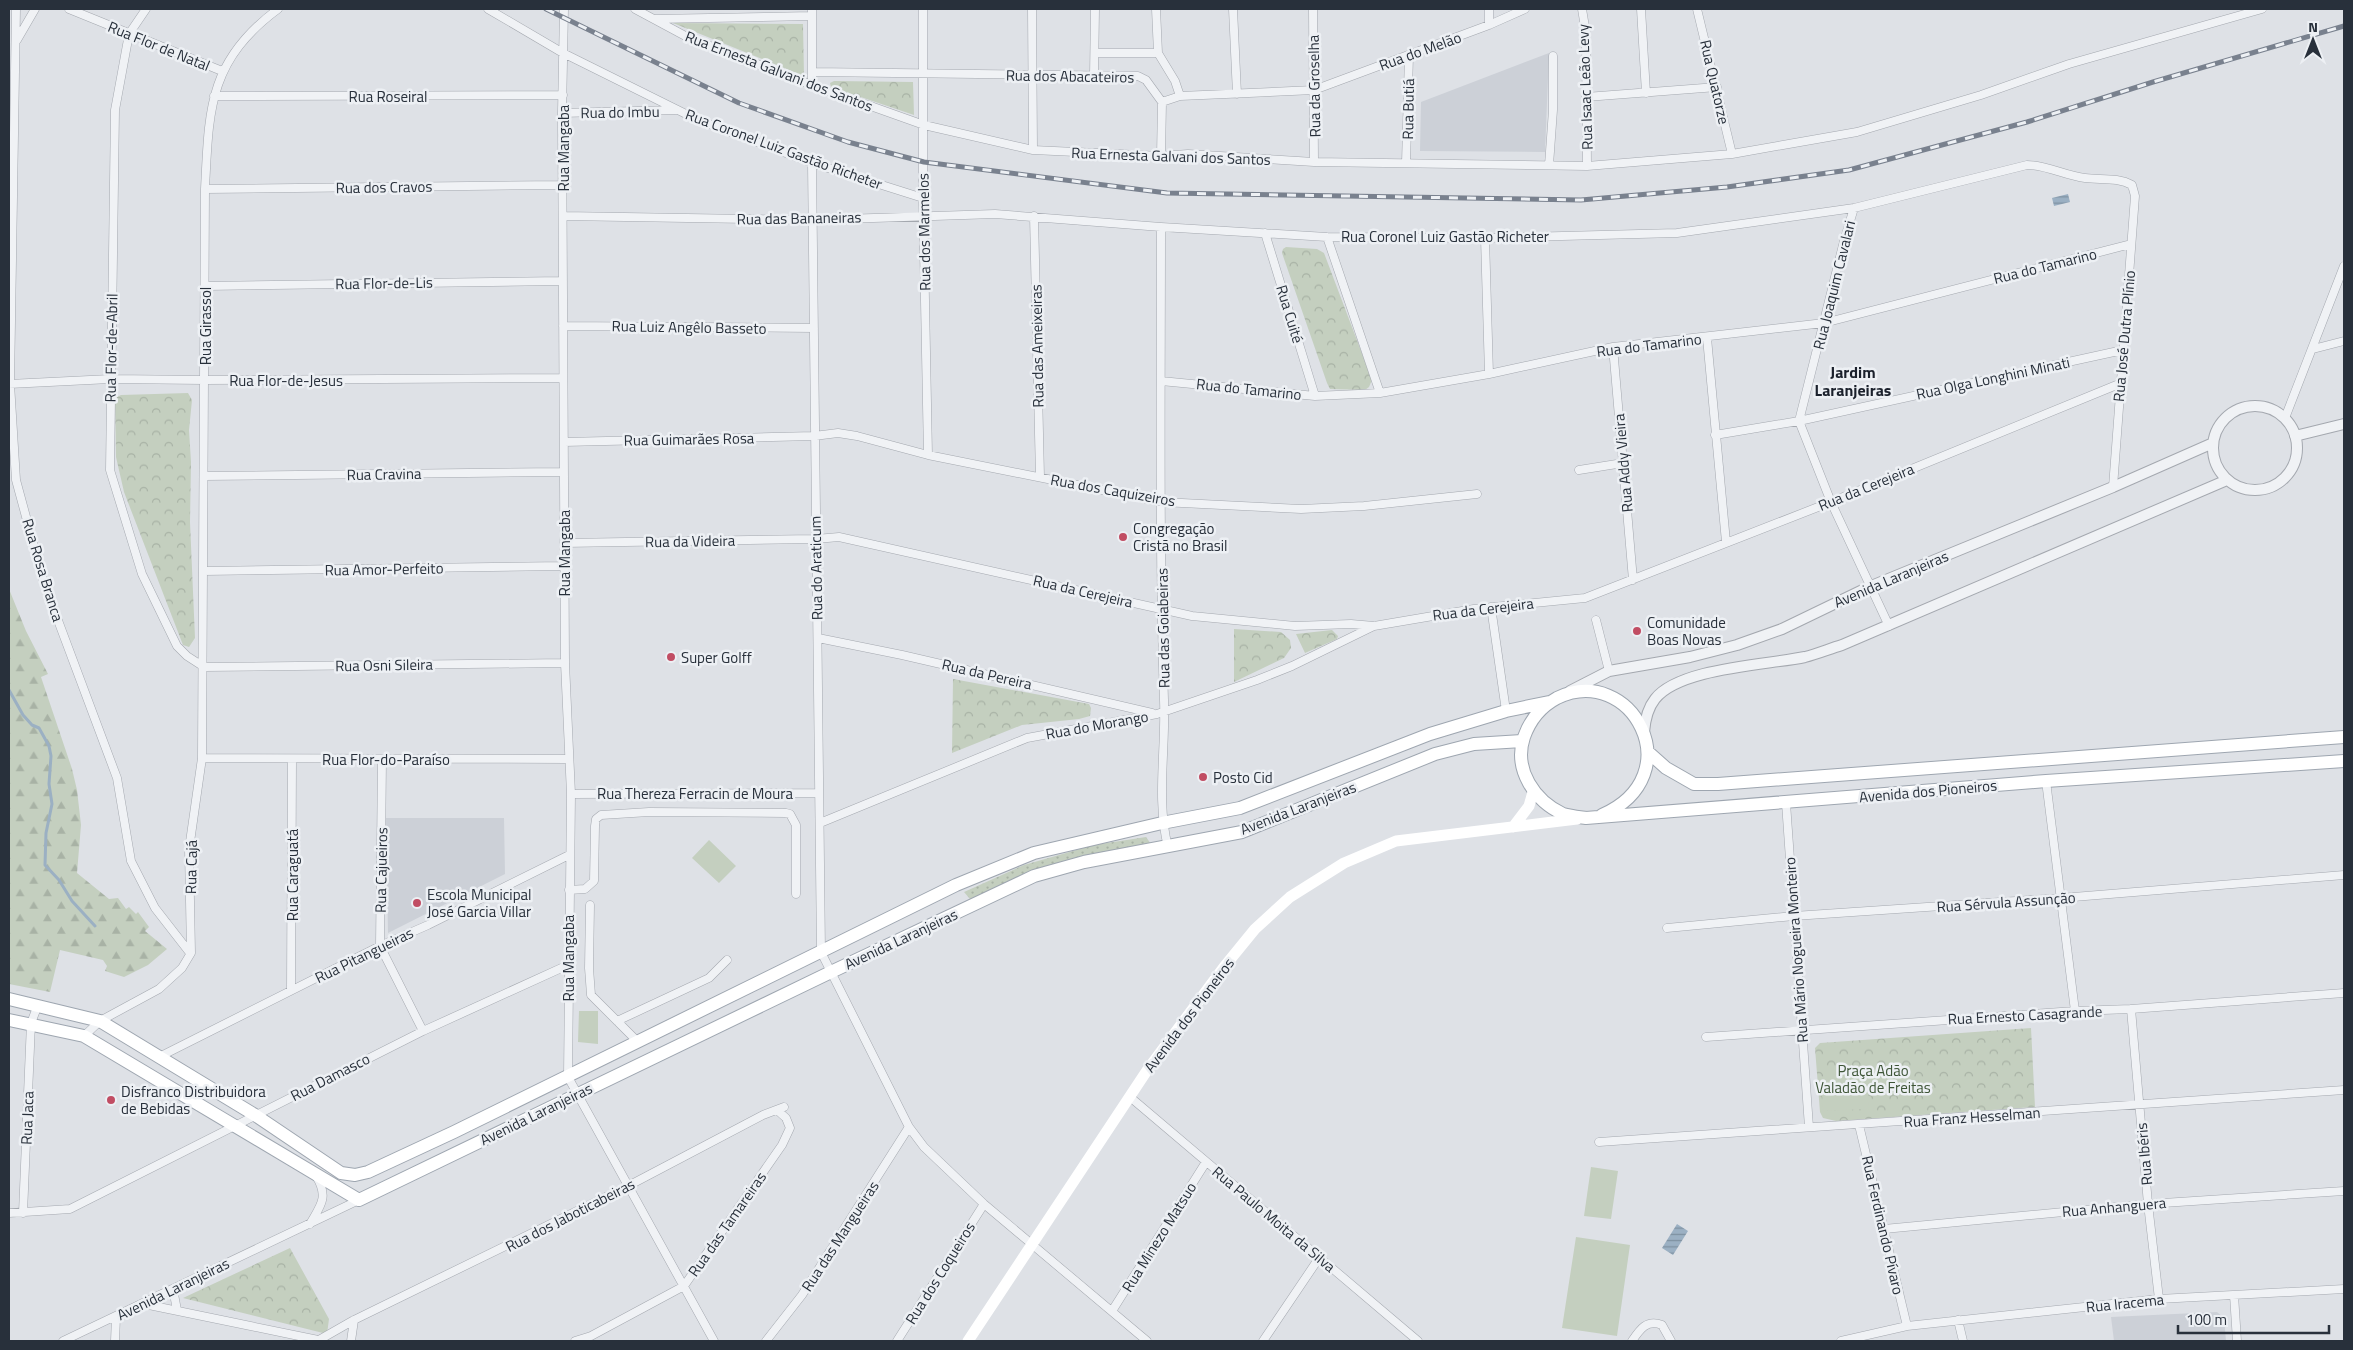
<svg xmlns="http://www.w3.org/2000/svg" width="2353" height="1350" font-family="'Titillium Web',sans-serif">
	<defs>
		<pattern id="grass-dots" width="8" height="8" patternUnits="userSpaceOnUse" patternTransform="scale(1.25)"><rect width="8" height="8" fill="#c4cfbf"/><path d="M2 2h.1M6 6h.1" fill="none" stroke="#a8b2a5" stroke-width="1.8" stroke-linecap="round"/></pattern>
		<pattern id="forest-firs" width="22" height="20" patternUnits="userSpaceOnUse" patternTransform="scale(1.25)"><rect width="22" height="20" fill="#c4cfbf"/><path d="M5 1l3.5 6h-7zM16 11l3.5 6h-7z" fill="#a8b2a5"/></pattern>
		<pattern id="park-crowns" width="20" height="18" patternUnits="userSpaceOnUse" patternTransform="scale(1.25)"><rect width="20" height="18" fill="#c4cfbf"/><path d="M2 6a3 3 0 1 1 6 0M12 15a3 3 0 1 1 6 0" fill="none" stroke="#a8b2a5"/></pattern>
		<pattern id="water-rules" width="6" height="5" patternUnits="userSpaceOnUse" patternTransform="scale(1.25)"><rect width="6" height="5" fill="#9bb0c3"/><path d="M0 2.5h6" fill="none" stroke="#7e90a0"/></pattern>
	</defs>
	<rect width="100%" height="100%" fill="#dee1e6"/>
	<!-- built -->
	<path fill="#ccd0d7" d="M 1549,53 L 1545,152 L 1420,151 L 1421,102 Z
		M 386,818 L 504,818 L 505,874 L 388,933 Z
		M 2217,1312 L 2224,1318 L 2226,1341 L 2114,1341 L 2111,1317 Z"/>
	<!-- grass -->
	<path fill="url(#grass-dots)" d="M 1146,837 L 1151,844 L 1049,866 L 970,899 L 964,892 L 1024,865 L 1094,845 Z"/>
	<!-- forest -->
	<path fill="url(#forest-firs)" d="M 9,589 L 26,631 L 48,674 L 41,677 L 72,769 L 77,790 L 81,825 L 77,873 L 109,899 L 118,898 L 126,909 L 129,907 L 136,914 L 138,912 L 149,927 L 145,931 L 167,949 L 148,965 L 124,977 L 105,971 L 107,966 L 103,960 L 60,950 L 50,992 L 9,984 Z"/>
	<!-- park -->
	<path fill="url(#park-crowns)" d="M 673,23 L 803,24 L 804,76 Z
		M 834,81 L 913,82 L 914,115 L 831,87 L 830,83 Z
		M 1286,247 L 1317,249 L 1324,253 L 1372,380 L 1369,387 L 1365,390 L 1330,389 L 1327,383 L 1282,253 L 1283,249 Z
		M 188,393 L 192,400 L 189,430 L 191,462 L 190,522 L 195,638 L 189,647 L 183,645 L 124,492 L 116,457 L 115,398 L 121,395 Z
		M 1234,629 L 1281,632 L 1290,640 L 1291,648 L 1284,658 L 1234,682 Z
		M 1332,630 L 1338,636 L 1337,639 L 1305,653 L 1296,634 Z
		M 953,679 L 1089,704 L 1091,708 L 1090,716 L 1079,719 L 1022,725 L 952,753 Z
		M 2031,1028 L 2035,1107 L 1836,1121 L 1823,1118 L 1820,1112 L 1815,1048 L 1820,1043 Z
		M 290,1248 L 329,1319 L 327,1334 L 183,1298 Z"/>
	<!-- pitch -->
	<path fill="#c4cfbf" d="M 709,840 L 736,866 L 719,883 L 692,858 Z
		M 579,1011 L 598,1011 L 598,1044 L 578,1042 Z
		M 1868,1089 L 1869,1109 L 1823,1111 L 1822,1091 Z
		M 1591,1167 L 1618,1171 L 1611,1219 L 1584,1216 Z
		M 1576,1237 L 1630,1245 L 1617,1336 L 1562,1328 Z"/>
	<!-- water -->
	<path fill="url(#water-rules)" d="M 2068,194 L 2070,202 L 2054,206 L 2052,198 Z
		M 1677,1224 L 1688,1231 L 1673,1255 L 1662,1248 Z"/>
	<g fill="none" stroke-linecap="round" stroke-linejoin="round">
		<!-- stream -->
		<path stroke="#9bb0c3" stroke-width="3" d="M 9,690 L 23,715 L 32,725 L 39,728 L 49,746 L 51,756 L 49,784 L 52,804 L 46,833 L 45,865 L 59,880 L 72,901 L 95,926"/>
		<!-- minor casing -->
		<g stroke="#a4a8af" stroke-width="9">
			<path id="minor" d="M 16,9 L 10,384 L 16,480 L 44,583 L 117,778 L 131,861 L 155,908 L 190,953
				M 69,9 L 222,71
				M 146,9 L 129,34 L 115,110 L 110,470 L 142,574 L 177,646 L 187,656 L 204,667
				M 488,9 L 563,53 L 696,119 L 812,163 L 923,198
				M 564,9 L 562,113 L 565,663 L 571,794 L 568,1077 L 714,1341
				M 635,9 L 689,38 L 820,88 L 924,125 L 1033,150 L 1161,156 L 1188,154 L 1314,162 L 1587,166 L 1732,154 L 1857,132 L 1981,95 L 2069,64 L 2262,9
				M 812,9 L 812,85
				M 923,9 L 923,198 L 928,455
				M 1032,9 L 1033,150
				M 1156,9 L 1158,53
				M 1233,9 L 1237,94
				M 1313,9 L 1314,162
				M 1489,9 L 1489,25
				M 1582,9 L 1586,33 L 1587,166
				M 1641,9 L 1646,93
				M 1697,9 L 1732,154
				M 654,19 L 812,16
				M 17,40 L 35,9
				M 1095,53 L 1158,53 L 1175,81 L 1180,96
				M 812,72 L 1138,76 L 1146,80 L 1162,102 L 1180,96 L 1314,90 L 1489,25 L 1525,9
				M 1094,76 L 1095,9
				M 214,96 L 563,95
				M 1586,97 L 1717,87
				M 562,113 L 675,110
				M 1161,156 L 1162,102
				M 812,163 L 821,952 L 909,1127 L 924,1147 L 984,1204 L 1147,1341
				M 1406,163 L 1409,55
				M 1549,165 L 1553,110 L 1553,56
				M 205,189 L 563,185
				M 1854,208 L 1844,241 L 1799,421 L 1831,502 L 1889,626
				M 563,216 L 813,220 L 995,214 L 1161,227 L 1327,237 L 1485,238 L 1677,233 L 1854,208 L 2027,165 C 2047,165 2066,176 2085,178 C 2101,180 2118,177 2132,185 L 2135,196 L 2113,487
				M 1034,216 L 1040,477
				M 1161,227 C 1161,385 1159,543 1164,700 C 1166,749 1156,800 1168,847
				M 1265,233 L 1315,396
				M 1327,237 L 1380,393
				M 1485,238 L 1489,374
				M 205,286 L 563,281
				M 563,326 L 814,328
				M 1707,338 L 1726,542
				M 1613,347 L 1633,580
				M 2313,349 L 2344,341
				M 1161,381 L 1315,396 L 1380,393 L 1489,374 L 1613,347 L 1824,323 L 2131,244
				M 9,384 L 110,379 L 204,380 L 563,378
				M 2285,418 L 2344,266
				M 1715,435 L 1799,421 L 2123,350
				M 564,442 L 814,436 L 838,433 L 857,436 L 928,455 L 1162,502 L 1301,509 L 1364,506 L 1477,494
				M 1579,470 L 1623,463
				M 204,476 L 564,472
				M 564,543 L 816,539 L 839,537 L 1192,616 L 1295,626 L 1351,624 L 1374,626 L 1474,609 L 1585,598 L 1831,502 L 2119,384
				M 204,571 L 564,566
				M 1491,607 L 1506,711
				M 1596,620 L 1609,671
				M 818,638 L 902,655 L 1152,713
				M 204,667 L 565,663
				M 202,758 L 569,759
				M 382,759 L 380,946 L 423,1031
				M 2046,781 L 2075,1011
				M 571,794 L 819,793
				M 1786,803 L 1809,1127
				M 820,823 L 1027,738 L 1157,714 L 1257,680 L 1292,666 L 1374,626
				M 569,890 L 585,889 L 594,881 L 595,826 L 596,819 L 601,815 L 649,812 L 786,813 L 790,814 L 796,825 L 796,894
				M 590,905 L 589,968 L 591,995 L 638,1042
				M 1667,928 L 1794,916 L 2061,898 L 2344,875
				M 291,990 L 292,759
				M 2131,1009 L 2148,1204 L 2159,1299
				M 617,1021 L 709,978 L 727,960
				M 84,1036 L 100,1021 L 159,989 L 182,968 L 191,953 L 189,849 L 202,758 L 205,189 C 209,110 208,61 278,9
				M 1706,1037 L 2075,1011 L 2131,1009 L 2344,993
				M 159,1057 L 380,946 L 428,925 L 569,855
				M 1130,1097 L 1418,1341
				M 1859,1125 L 1907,1326
				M 1599,1142 L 2344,1090
				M 9,1213 L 70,1209 L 423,1031 L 568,965
				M 23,1213 L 31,1023 L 38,1005
				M 310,1224 C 321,1205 329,1197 316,1176
				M 1884,1229 L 2148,1204 L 2344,1191
				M 173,1289 L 177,1310
				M 2234,1295 L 2237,1341
				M 144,1304 L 323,1341
				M 1112,1311 L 1206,1162
				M 1958,1320 L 1963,1341
				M 319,1340 L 354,1320 L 628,1186 L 763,1115 L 784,1107
				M 63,1341 L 359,1200
				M 115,1341 L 116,1317
				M 351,1341 L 354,1320
				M 575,1341 L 591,1336 L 684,1286 L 782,1145 L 790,1128 L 786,1118 L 777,1110
				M 766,1341 L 802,1295 L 909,1127
				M 897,1341 L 984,1204
				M 1263,1341 L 1319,1258
				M 1632,1341 C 1640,1329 1647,1319 1662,1325 L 1671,1341
				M 1841,1341 L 1907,1326 L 2159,1299 L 2344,1289"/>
		</g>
		<!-- tertiary casing -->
		<g stroke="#a4a8af" stroke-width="12">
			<path id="tertiary" d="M2213 448a42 42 0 1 1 84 0a42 42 0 1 1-84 0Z
				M 2295,436 L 2344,424
				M 1570,691 L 1609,671 L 1690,657 L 1737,645 L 1782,629 L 1869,587 L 2113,487 L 2213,443
				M 1644,732 C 1645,720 1647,709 1655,699 C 1679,668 1766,665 1805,657 C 1817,654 1829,649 1842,645 L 2227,480"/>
		</g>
		<!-- primary casing -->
		<g stroke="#9ea6b0" stroke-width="14">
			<path id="primary" d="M 1648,752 L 1666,768 L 1694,784 L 1718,784 L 2344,737
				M 1602,815 C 1693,775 1631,662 1557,698 C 1540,707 1530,720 1524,737 C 1513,770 1535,801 1563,814 C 1570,816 1579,817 1586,818 L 2046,781 L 2344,761
				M 9,999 L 100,1021 L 255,1115 L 341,1173 L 355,1175 L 368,1172 L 454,1132 L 956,885 L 1034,853 L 1162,823 L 1240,808 L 1430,734 L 1506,711 L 1549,702
				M 9,1020 L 84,1036 L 359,1200 L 831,972 L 1034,876 L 1084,862 L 1242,832 L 1435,754 L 1474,744 L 1522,741"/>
		</g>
		<!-- minor -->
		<use href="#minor" stroke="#f0f2f5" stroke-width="8"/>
		<!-- tertiary -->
		<use href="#tertiary" stroke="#f0f2f5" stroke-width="10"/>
		<!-- secondary -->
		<path stroke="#fff" stroke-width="11" d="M 1513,827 L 1529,806 L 1533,792
			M 968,1341 L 1148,1069 L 1224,967 L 1255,929 L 1290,897 L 1344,863 L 1396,841 L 1577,819"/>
		<!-- primary -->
		<use href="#primary" stroke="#fff" stroke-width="12"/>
		<!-- rail casing -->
		<g stroke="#79818e" stroke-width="5">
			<path id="rail" d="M 546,9 L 739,103 L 848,142 L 924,162 L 1167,193 L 1581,200 L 1727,187 L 1849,170 L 2027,122 L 2153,82 L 2344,26"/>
		</g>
		<!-- rail -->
		<use href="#rail" stroke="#edf0f4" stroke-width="3" stroke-dasharray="9" stroke-linecap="butt"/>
	</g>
	<!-- markers -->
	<g fill="#c14d63" stroke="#edf0f4" stroke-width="2">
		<circle cx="1123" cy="537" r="5"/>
		<circle cx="1637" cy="631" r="5"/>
		<circle cx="671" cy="657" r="5"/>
		<circle cx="1203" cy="777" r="5"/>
		<circle cx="417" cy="903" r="5"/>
		<circle cx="111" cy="1100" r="5"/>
	</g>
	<g text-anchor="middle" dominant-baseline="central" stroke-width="5" stroke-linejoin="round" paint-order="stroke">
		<!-- street labels -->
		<g font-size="15" fill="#28303b" stroke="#edf0f4">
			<text transform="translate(159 46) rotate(22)">Rua Flor de Natal</text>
			<text transform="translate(1420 51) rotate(-20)">Rua do Melão</text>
			<text transform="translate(779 71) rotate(21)">Rua Ernesta Galvani dos Santos</text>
			<text transform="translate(1070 76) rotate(1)">Rua dos Abacateiros</text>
			<text transform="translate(1715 82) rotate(77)">Rua Quatorze</text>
			<text transform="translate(1314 86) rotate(-91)">Rua da Groselha</text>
			<text transform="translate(1585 87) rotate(-92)">Rua Isaac Leão Levy</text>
			<text x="388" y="96">Rua Roseiral</text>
			<text transform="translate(1408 109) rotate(-89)">Rua Butiá</text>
			<text transform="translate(620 112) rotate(-1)">Rua do Imbu</text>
			<text transform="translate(563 148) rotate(-90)">Rua Mangaba</text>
			<text transform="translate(784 149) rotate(20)">Rua Coronel Luiz Gastão Richeter</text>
			<text transform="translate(1171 156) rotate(2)">Rua Ernesta Galvani dos Santos</text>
			<text transform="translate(384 187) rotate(-1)">Rua dos Cravos</text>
			<text transform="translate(799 218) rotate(-1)">Rua das Bananeiras</text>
			<text transform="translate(924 232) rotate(-91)">Rua dos Marmelos</text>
			<text x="1445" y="236">Rua Coronel Luiz Gastão Richeter</text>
			<text transform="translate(2045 266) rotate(-14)">Rua do Tamarino</text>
			<text transform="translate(384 283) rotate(-1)">Rua Flor-de-Lis</text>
			<text transform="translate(1834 285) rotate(-76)">Rua Joaquim Cavalari</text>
			<text transform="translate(1290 314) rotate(73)">Rua Cuité</text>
			<text transform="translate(205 326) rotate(-90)">Rua Girassol</text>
			<text transform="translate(689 327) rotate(1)">Rua Luiz Angêlo Basseto</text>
			<text transform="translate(2124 336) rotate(-85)">Rua José Dutra Plínio</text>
			<text transform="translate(1649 345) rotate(-7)">Rua do Tamarino</text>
			<text transform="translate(1037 346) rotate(-91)">Rua das Ameixeiras</text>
			<text transform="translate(111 348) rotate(-89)">Rua Flor-de-Abril</text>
			<text transform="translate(1993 378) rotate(-12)">Rua Olga Longhini Minati</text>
			<text x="286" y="380">Rua Flor-de-Jesus</text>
			<text transform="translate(1249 389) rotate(6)">Rua do Tamarino</text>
			<text transform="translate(689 439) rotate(-1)">Rua Guimarães Rosa</text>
			<text transform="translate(1623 463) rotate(-95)">Rua Addy Vieira</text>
			<text transform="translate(384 474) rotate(-1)">Rua Cravina</text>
			<text transform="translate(1866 487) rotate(-22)">Rua da Cerejeira</text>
			<text transform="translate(1113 490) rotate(10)">Rua dos Caquizeiros</text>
			<text transform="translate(690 541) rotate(-1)">Rua da Videira</text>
			<text transform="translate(564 553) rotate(-90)">Rua Mangaba</text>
			<text transform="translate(816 568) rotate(-91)">Rua do Araticum</text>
			<text transform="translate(384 569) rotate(-1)">Rua Amor-Perfeito</text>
			<text transform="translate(43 570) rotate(73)">Rua Rosa Branca</text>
			<text transform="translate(1891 579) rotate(-23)">Avenida Laranjeiras</text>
			<text transform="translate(1083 591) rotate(13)">Rua da Cerejeira</text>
			<text transform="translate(1483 609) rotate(-7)">Rua da Cerejeira</text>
			<text transform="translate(1163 628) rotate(-91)">Rua das Goiabeiras</text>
			<text transform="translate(384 665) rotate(-1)">Rua Osni Sileira</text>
			<text transform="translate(987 674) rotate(13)">Rua da Pereira</text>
			<text transform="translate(1097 725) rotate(-10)">Rua do Morango</text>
			<text x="386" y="759">Rua Flor-do-Paraíso</text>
			<text transform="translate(1928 791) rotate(-5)">Avenida dos Pioneiros</text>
			<text x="695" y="793">Rua Thereza Ferracin de Moura</text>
			<text transform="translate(1298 808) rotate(-21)">Avenida Laranjeiras</text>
			<text transform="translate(191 867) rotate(-89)">Rua Cajá</text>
			<text transform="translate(381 870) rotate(-89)">Rua Cajueiros</text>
			<text transform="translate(292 875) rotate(-90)">Rua Caraguatá</text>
			<text transform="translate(2006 902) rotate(-4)">Rua Sérvula Assunção</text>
			<text transform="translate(901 939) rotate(-25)">Avenida Laranjeiras</text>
			<text transform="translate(1796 950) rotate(-94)">Rua Mário Nogueira Monteiro</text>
			<text transform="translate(364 955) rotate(-26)">Rua Pitangueiras</text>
			<text transform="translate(568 958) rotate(-90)">Rua Mangaba</text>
			<text transform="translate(1189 1015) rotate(-53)">Avenida dos Pioneiros</text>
			<text transform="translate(2025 1015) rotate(-3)">Rua Ernesto Casagrande</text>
			<text transform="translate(330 1077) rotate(-27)">Rua Damasco</text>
			<text transform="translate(536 1114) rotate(-26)">Avenida Laranjeiras</text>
			<text transform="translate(1972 1117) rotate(-4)">Rua Franz Hesselman</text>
			<text transform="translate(27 1118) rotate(-88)">Rua Jaca</text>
			<text transform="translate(2144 1154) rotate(-95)">Rua Ibéris</text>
			<text transform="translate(2114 1207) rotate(-5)">Rua Anhanguera</text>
			<text transform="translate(570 1215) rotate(-27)">Rua dos Jaboticabeiras</text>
			<text transform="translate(1274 1219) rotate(40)">Rua Paulo Moita da Silva</text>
			<text transform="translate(727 1224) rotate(-55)">Rua das Tamareiras</text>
			<text transform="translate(1883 1225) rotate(77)">Rua Ferdinando Pívaro</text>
			<text transform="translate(840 1236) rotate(-57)">Rua das Mangueiras</text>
			<text transform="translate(1159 1237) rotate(-58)">Rua Minezo Matsuo</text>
			<text transform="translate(940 1273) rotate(-58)">Rua dos Coqueiros</text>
			<text transform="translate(173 1289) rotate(-26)">Avenida Laranjeiras</text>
			<text transform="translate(2125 1303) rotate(-6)">Rua Iracema</text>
		</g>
		<!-- poi labels -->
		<g font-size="15" fill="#28303b" stroke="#edf0f4" text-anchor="start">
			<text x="1133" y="528">Congregação<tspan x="1133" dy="17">Cristã no Brasil</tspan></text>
			<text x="1647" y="622">Comunidade<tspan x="1647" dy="17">Boas Novas</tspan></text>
			<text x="681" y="657">Super Golff</text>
			<text x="1213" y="777">Posto Cid</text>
			<text x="427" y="894">Escola Municipal<tspan x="427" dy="17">José Garcia Villar</tspan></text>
			<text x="121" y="1091">Disfranco Distribuidora<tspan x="121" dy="17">de Bebidas</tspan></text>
		</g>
		<!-- park labels -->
		<g font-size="15" fill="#3e5537" stroke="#edf0f4">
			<text x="1873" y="1070">Praça Adão<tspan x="1873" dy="17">Valadão de Freitas</tspan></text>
		</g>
		<!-- neighbourhood labels -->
		<g font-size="16" font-weight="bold" fill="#1b212c" stroke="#edf0f4">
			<text x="1853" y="372">Jardim<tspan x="1853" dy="18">Laranjeiras</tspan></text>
		</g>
	</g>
	<!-- border -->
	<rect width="2353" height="1350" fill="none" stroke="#28303b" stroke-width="20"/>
	<!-- north arrow -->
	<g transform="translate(2313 40)" stroke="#edf0f4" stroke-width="4" paint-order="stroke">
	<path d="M0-4L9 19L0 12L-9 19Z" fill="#28303b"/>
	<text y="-8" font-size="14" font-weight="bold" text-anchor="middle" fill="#28303b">N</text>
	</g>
	<!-- scale -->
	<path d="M2178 1325v8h151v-8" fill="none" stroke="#28303b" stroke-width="2.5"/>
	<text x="2186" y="1325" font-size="15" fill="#28303b" stroke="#edf0f4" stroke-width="4" paint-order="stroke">100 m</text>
</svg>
